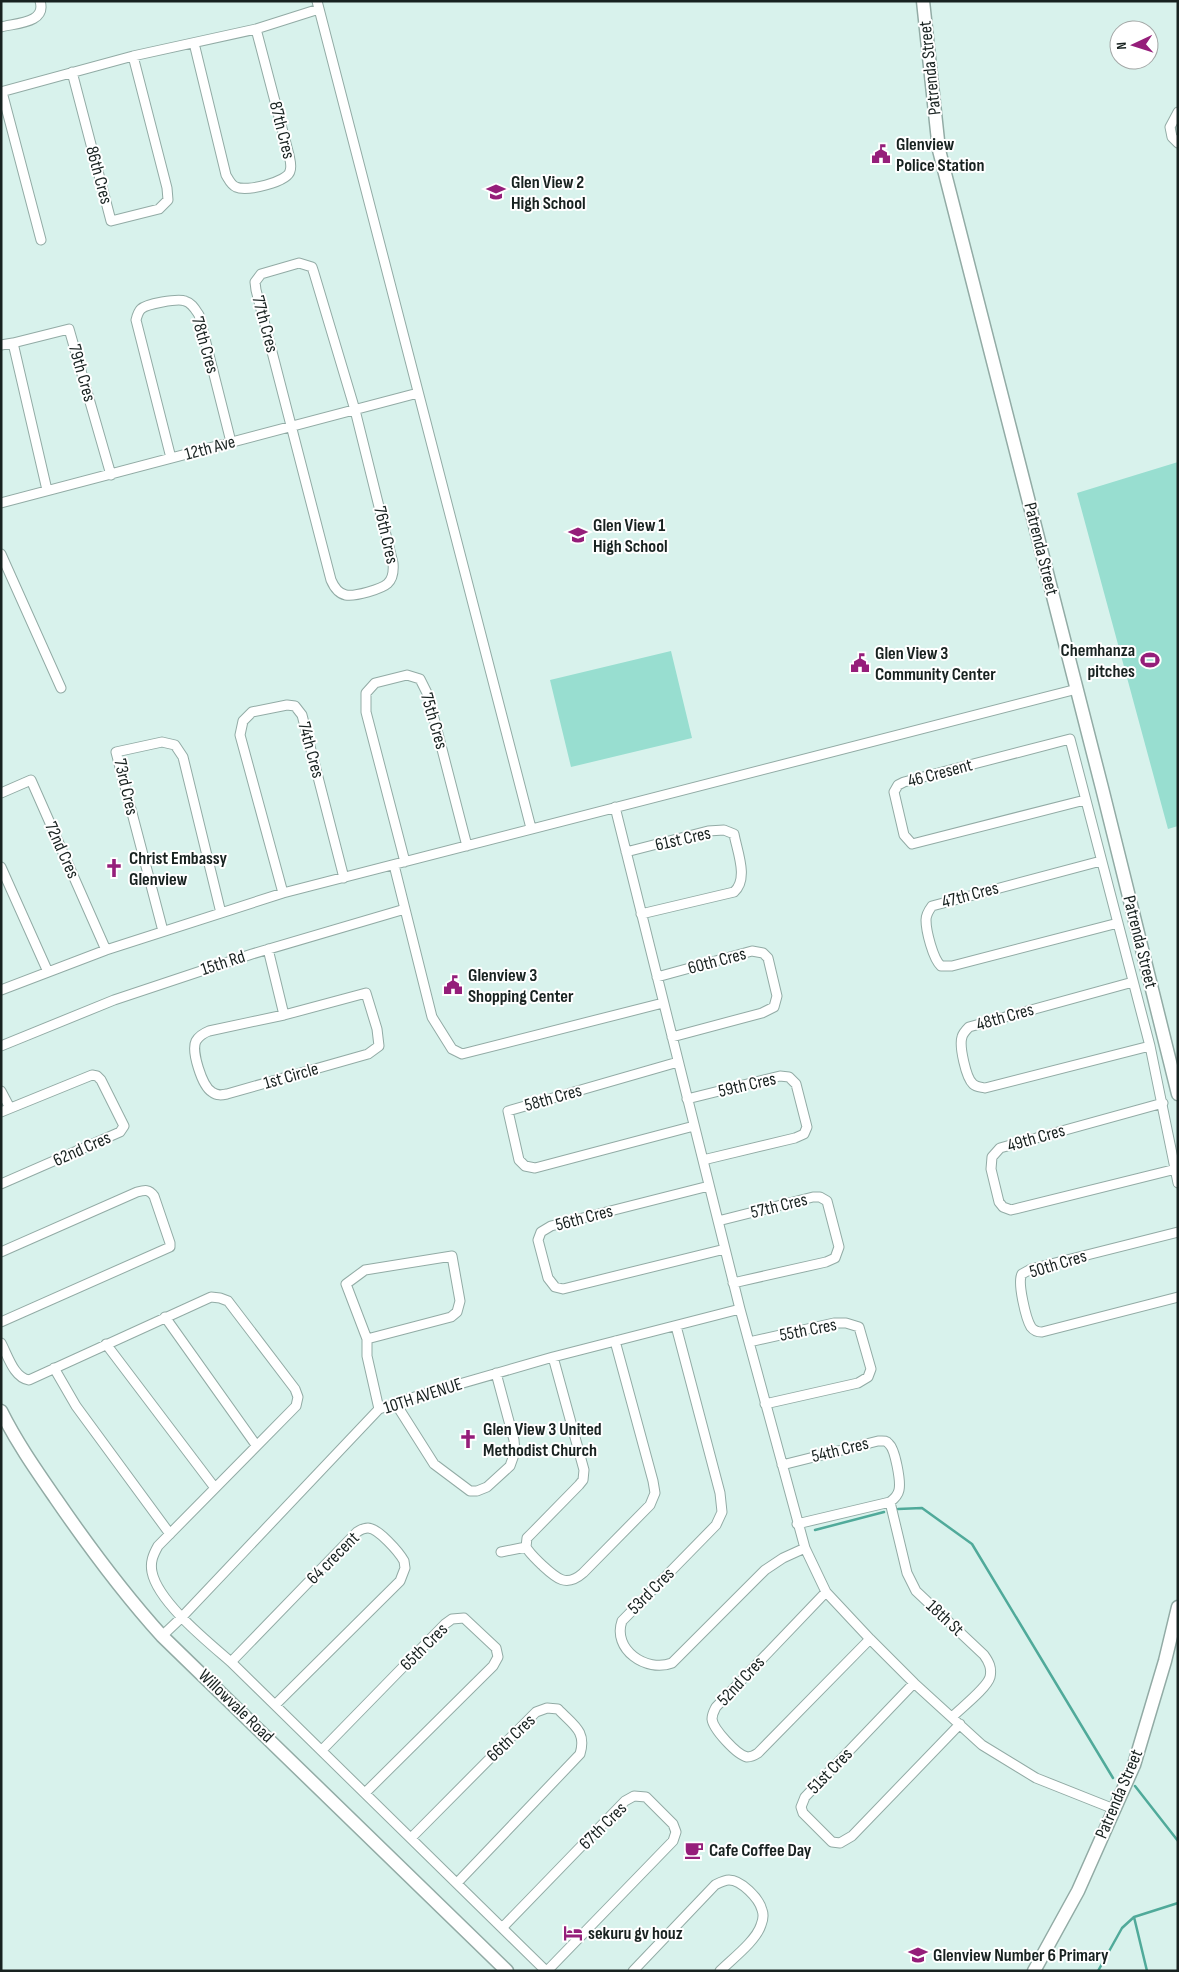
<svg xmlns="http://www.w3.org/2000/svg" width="1179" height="1972" font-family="'Sofia Sans Condensed',sans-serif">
	<rect width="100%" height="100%" fill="#d8f2ec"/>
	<!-- green -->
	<path fill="#98ded0" d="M 1178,462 L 1178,826 L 1168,829 L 1077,493 Z
		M 671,651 L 692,738 L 571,767 L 550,680 Z"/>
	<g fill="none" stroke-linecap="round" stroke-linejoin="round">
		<!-- stream -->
		<path stroke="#50aa9a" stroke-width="2.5" d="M 898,1509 L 922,1508 L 972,1544 L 1113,1778
			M 815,1530 L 884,1512
			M 1135,1786 L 1178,1841
			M 1134,1917 L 1147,1971
			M 1098,1971 L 1122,1928 L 1134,1917 L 1178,1903"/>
		<!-- street casing -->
		<g stroke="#92aba5" stroke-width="11">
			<path id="street" d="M 317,1 L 531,828
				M 1,27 C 16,23 47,23 40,1
				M 194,43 L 226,175 C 229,180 231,185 236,187 C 246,192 288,182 290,171 C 292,166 290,160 289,155 L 256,29
				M 72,72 L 111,221 L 159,209 L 168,200 L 167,188 L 133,56
				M 1,92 L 133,56 L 256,29 L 319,9
				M 2,92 L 41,240
				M 1178,112 L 1170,127 L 1172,137 L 1178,143
				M 299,263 L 312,267 L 314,273 L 355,410 L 393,563 C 395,584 385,587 368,592 C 350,597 339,599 331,580 L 256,290 L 255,282 L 261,274 Z
				M 1,345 L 13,343
				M 171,458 L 136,320 C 137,316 138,312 141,309 C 146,304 178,298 185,301 C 192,303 195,309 199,315 L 231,442
				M 47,490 L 13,343 L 69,329 L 111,475
				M 1,503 L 418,393
				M 1,554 L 61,688
				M 1,793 L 31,780 L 106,950
				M 1085,800 L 912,844 L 904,835 L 894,792 L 898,785 L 904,782 L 1070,739 L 1150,1046 L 1178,1183
				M 615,807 L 740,1309 L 805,1548 L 826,1592 L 870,1639 L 914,1683 L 982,1745 L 1036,1778 L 1114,1809
				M 626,852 L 708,831 L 724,830 L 734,834 C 737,851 749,879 734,892 L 641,914
				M 1101,861 L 932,906 C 929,910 926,914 926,920 C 926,931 933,959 941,966 L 952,966 L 1118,923
				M 405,862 L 366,712 L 366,693 L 375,683 L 407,675 L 420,679 L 428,695 L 467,846
				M 1,867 L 48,972
				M 283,893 L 240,735 L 243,721 L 252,712 L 287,705 L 295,706 L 302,715 L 344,878
				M 405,909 L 432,1017 L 452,1049 L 462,1054 L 663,1003
				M 163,931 L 116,752 L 162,742 L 175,745 L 183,757 L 221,913
				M 268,949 L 284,1015
				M 657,977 L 752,951 L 763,953 L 768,958 L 777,996 L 774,1007 L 762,1013 L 672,1037
				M 1133,982 L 969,1027 C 966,1030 963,1033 962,1037 C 959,1046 966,1078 973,1084 C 976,1087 981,1087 985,1088 L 1150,1046
				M 1,990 L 106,950 L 283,893 L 1077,689
				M 366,993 L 377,1029 L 379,1046 L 368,1054 L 227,1094 C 222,1095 217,1096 212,1092 C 202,1086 191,1051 196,1041 C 199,1036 204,1033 209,1031 L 284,1015 Z
				M 1,1046 L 114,1000 L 252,954 L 405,909 L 394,865
				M 678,1062 L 508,1111 L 519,1160 L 525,1166 L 535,1168 L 694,1126
				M 1,1091 L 10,1108
				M 687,1099 L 780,1076 L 789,1077 L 796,1084 L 807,1127 L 804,1134 L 795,1138 L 703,1160
				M 1163,1103 L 1000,1148 L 992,1157 L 991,1169 L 999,1202 L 1003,1207 L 1011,1210 L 1176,1169
				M 1,1112 L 92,1075 L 97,1076 L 101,1080 L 124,1126 L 120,1132 L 1,1184
				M 709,1186 L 551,1226 L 541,1232 L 538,1240 L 548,1278 L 555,1287 L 563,1289 L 725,1249
				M 718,1221 L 813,1197 L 820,1197 L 827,1201 L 839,1247 L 835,1258 L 826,1262 L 733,1283
				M 1178,1232 L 1031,1269 L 1022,1274 C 1017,1282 1026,1319 1031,1327 C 1034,1331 1037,1332 1042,1332 L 1178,1297
				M 1,1252 L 137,1192 C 145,1190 149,1189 154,1196 L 170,1243 L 170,1247 L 1,1322
				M 452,1256 L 460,1301 L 457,1312 L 451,1317 L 367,1339 L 346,1284 L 365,1270 Z
				M 165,1317 L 256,1445
				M 676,1326 L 720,1493 L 722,1512 L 716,1525 L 622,1621 C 612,1649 646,1673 672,1663 L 765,1570 L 783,1558 L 805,1548
				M 367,1339 L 367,1356 L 379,1409
				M 749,1342 L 834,1323 L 846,1323 L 859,1327 L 871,1369 L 868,1377 L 858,1383 L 765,1404
				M 1,1343 C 8,1356 14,1378 29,1380 L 211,1297 L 220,1298 L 228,1301 L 295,1389 L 298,1397 L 296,1406 L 158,1546 C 153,1555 150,1562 152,1572 C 158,1602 208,1642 231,1662 L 546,1971
				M 106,1344 L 215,1488
				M 553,1357 L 584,1470 L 583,1480 L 579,1485 L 531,1534 L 527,1538 L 526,1547 C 530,1554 536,1559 542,1565 C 556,1578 566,1588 583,1573 L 650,1505 L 655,1493 L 653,1481 L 615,1341
				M 54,1368 L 76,1406 L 170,1534
				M 396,1404 L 434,1464 L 470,1491 L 477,1491 L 487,1487 L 510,1466 L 515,1452 L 514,1440 L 496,1373
				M 782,1465 L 878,1441 C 883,1441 886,1440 889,1444 C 895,1449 901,1481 899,1490 C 898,1495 894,1499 890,1502 L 797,1524
				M 890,1502 L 907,1573 L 916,1591 L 984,1655 C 989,1662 992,1668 990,1677 C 987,1688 961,1708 952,1717
				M 501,1552 L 526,1547
				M 826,1592 L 716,1707 C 714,1711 712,1714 712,1719 C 713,1729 737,1755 747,1757 C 752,1757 755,1755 758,1753 L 870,1639
				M 162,1636 L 181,1618 L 379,1409 L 411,1398 L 553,1357 L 740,1309
				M 231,1662 L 357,1532 C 360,1530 364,1528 368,1528 C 378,1528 399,1552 404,1561 L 405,1568 L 400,1581 L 275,1705
				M 914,1683 L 805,1797 L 801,1807 L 803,1813 L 832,1842 L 840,1843 L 852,1836 L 960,1724
				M 322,1750 L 445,1624 L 452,1619 L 464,1618 L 496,1648 L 498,1657 L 493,1666 L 365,1793
				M 411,1838 L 536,1712 L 547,1708 L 558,1709 C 573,1725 587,1731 580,1754 L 457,1883
				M 502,1928 L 625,1801 L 634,1796 L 646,1797 L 673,1824 L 676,1832 L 673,1841 L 547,1971
				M 633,1971 L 715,1885 C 719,1883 724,1880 729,1880 C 741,1880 759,1898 762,1910 C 764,1915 763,1920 761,1925 C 756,1941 732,1959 720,1971"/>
		</g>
		<!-- secondary casing -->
		<g stroke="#92aba5" stroke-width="15">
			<path id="secondary" d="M 923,1 L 939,150 L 1102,788 L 1178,1094
				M 1,1411 C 17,1443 36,1470 56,1499 C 89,1547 123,1593 162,1636 L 507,1971
				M 1034,1971 L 1078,1891 L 1134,1765 L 1165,1661 L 1178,1607"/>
		</g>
		<!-- street -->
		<use href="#street" stroke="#fff" stroke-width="9"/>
		<!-- secondary -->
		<use href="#secondary" stroke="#fff" stroke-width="12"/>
	</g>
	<!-- icons -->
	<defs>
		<g id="civic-bare" transform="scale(1.5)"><path d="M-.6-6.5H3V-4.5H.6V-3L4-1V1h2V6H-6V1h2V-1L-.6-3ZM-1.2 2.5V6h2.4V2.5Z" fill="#951e7a" stroke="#fff" stroke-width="2.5" paint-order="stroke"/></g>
		<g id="school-bare" transform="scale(1.5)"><path d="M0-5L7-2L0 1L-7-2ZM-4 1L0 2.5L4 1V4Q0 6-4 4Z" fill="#951e7a" stroke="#fff" stroke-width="2.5" paint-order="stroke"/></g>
		<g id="stadium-bare" transform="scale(1.5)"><path d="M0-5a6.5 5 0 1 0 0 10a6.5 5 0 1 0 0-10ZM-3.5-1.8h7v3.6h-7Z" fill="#951e7a" stroke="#fff" stroke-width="2.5" paint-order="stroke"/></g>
		<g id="church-bare" transform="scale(1.5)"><path d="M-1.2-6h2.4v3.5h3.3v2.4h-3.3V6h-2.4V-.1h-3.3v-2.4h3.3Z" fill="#951e7a" stroke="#fff" stroke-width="2.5" paint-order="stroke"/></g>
		<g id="cafe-bare" transform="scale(1.5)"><path d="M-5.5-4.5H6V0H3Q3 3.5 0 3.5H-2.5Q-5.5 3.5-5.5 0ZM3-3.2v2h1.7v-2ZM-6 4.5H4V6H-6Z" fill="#951e7a" stroke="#fff" stroke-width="2.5" paint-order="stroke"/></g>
		<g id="hotel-bare" transform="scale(1.5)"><path d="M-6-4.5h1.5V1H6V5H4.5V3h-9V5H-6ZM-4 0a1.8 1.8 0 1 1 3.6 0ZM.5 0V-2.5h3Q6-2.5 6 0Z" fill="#951e7a" stroke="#fff" stroke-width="2.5" paint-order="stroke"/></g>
	</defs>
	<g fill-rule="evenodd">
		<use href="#civic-bare" x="881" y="154"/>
		<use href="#school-bare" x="496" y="192"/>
		<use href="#school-bare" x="578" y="535"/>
		<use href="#stadium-bare" x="1150" y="660"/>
		<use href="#civic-bare" x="860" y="663"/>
		<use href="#church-bare" x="114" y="868"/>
		<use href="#civic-bare" x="453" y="985"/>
		<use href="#church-bare" x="468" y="1439"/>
		<use href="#cafe-bare" x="694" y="1850"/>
		<use href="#hotel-bare" x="573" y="1933"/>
		<use href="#school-bare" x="918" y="1955"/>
	</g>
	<g text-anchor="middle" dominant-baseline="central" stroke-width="4" stroke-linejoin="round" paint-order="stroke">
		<!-- street labels -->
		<g font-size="18" fill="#182220" stroke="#fff">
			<text transform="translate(930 68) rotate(-96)">Patrenda Street</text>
			<text transform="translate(282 130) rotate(76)">87th Cres</text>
			<text transform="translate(99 175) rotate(75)">86th Cres</text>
			<text transform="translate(265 324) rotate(75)">77th Cres</text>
			<text transform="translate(205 345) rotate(74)">78th Cres</text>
			<text transform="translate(82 373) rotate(74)">79th Cres</text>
			<text transform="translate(210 448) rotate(-15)">12th Ave</text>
			<text transform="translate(386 535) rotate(77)">76th Cres</text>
			<text transform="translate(1041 549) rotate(76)">Patrenda Street</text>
			<text transform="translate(434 721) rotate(74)">75th Cres</text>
			<text transform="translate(311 750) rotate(75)">74th Cres</text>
			<text transform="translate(940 773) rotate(-15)">46 Cresent</text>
			<text transform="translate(126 787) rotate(77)">73rd Cres</text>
			<text transform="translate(683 839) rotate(-13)">61st Cres</text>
			<text transform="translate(62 850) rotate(66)">72nd Cres</text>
			<text transform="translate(970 895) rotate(-15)">47th Cres</text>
			<text transform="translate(1140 942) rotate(76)">Patrenda Street</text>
			<text transform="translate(717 961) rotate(-15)">60th Cres</text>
			<text transform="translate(223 963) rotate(-18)">15th Rd</text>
			<text transform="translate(1005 1017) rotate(-16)">48th Cres</text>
			<text transform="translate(291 1076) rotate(-16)">1st Circle</text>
			<text transform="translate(747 1085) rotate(-13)">59th Cres</text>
			<text transform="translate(553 1098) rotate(-16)">58th Cres</text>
			<text transform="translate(1036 1138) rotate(-16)">49th Cres</text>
			<text transform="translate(82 1149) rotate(-24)">62nd Cres</text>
			<text transform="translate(779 1206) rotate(-14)">57th Cres</text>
			<text transform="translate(584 1218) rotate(-15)">56th Cres</text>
			<text transform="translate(1058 1264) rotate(-17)">50th Cres</text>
			<text transform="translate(808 1330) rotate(-11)">55th Cres</text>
			<text transform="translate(423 1396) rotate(-18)">10TH AVENUE</text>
			<text transform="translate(840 1450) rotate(-14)">54th Cres</text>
			<text transform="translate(333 1558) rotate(-45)">64 crecent</text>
			<text transform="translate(651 1591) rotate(-45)">53rd Cres</text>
			<text transform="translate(945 1618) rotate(43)">18th St</text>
			<text transform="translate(424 1647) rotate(-45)">65th Cres</text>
			<text transform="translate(741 1681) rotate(-47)">52nd Cres</text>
			<text transform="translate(236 1706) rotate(44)">Willowvale Road</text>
			<text transform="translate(511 1738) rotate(-44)">66th Cres</text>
			<text transform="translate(830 1771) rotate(-46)">51st Cres</text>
			<text transform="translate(1119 1794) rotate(-67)">Patrenda Street</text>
			<text transform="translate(603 1826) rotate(-45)">67th Cres</text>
		</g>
		<!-- poi labels -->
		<g font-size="18" font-weight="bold" fill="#182220" stroke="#fff" text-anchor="start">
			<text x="896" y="144">Glenview<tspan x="896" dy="21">Police Station</tspan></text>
			<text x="511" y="182">Glen View 2<tspan x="511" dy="21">High School</tspan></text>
			<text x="593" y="525">Glen View 1<tspan x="593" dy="21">High School</tspan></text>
			<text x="1135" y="650" text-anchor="end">Chemhanza<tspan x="1135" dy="21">pitches</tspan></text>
			<text x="875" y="653">Glen View 3<tspan x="875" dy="21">Community Center</tspan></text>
			<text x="129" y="858">Christ Embassy<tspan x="129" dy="21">Glenview</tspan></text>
			<text x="468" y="975">Glenview 3<tspan x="468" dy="21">Shopping Center</tspan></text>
			<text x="483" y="1429">Glen View 3 United<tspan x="483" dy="21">Methodist Church</tspan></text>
			<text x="709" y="1850">Cafe Coffee Day</text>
			<text x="588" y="1933">sekuru gv houz</text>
			<text x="933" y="1955">Glenview Number 6 Primary</text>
		</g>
	</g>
	<!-- border -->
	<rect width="1179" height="1972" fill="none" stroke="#182220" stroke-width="5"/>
	<!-- north arrow -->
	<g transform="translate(1134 45) rotate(266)"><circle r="24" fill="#ffffff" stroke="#a3a7a6"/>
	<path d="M0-4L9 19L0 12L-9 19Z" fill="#951e7a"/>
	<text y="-8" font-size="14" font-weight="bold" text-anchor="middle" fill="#182220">N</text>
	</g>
</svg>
